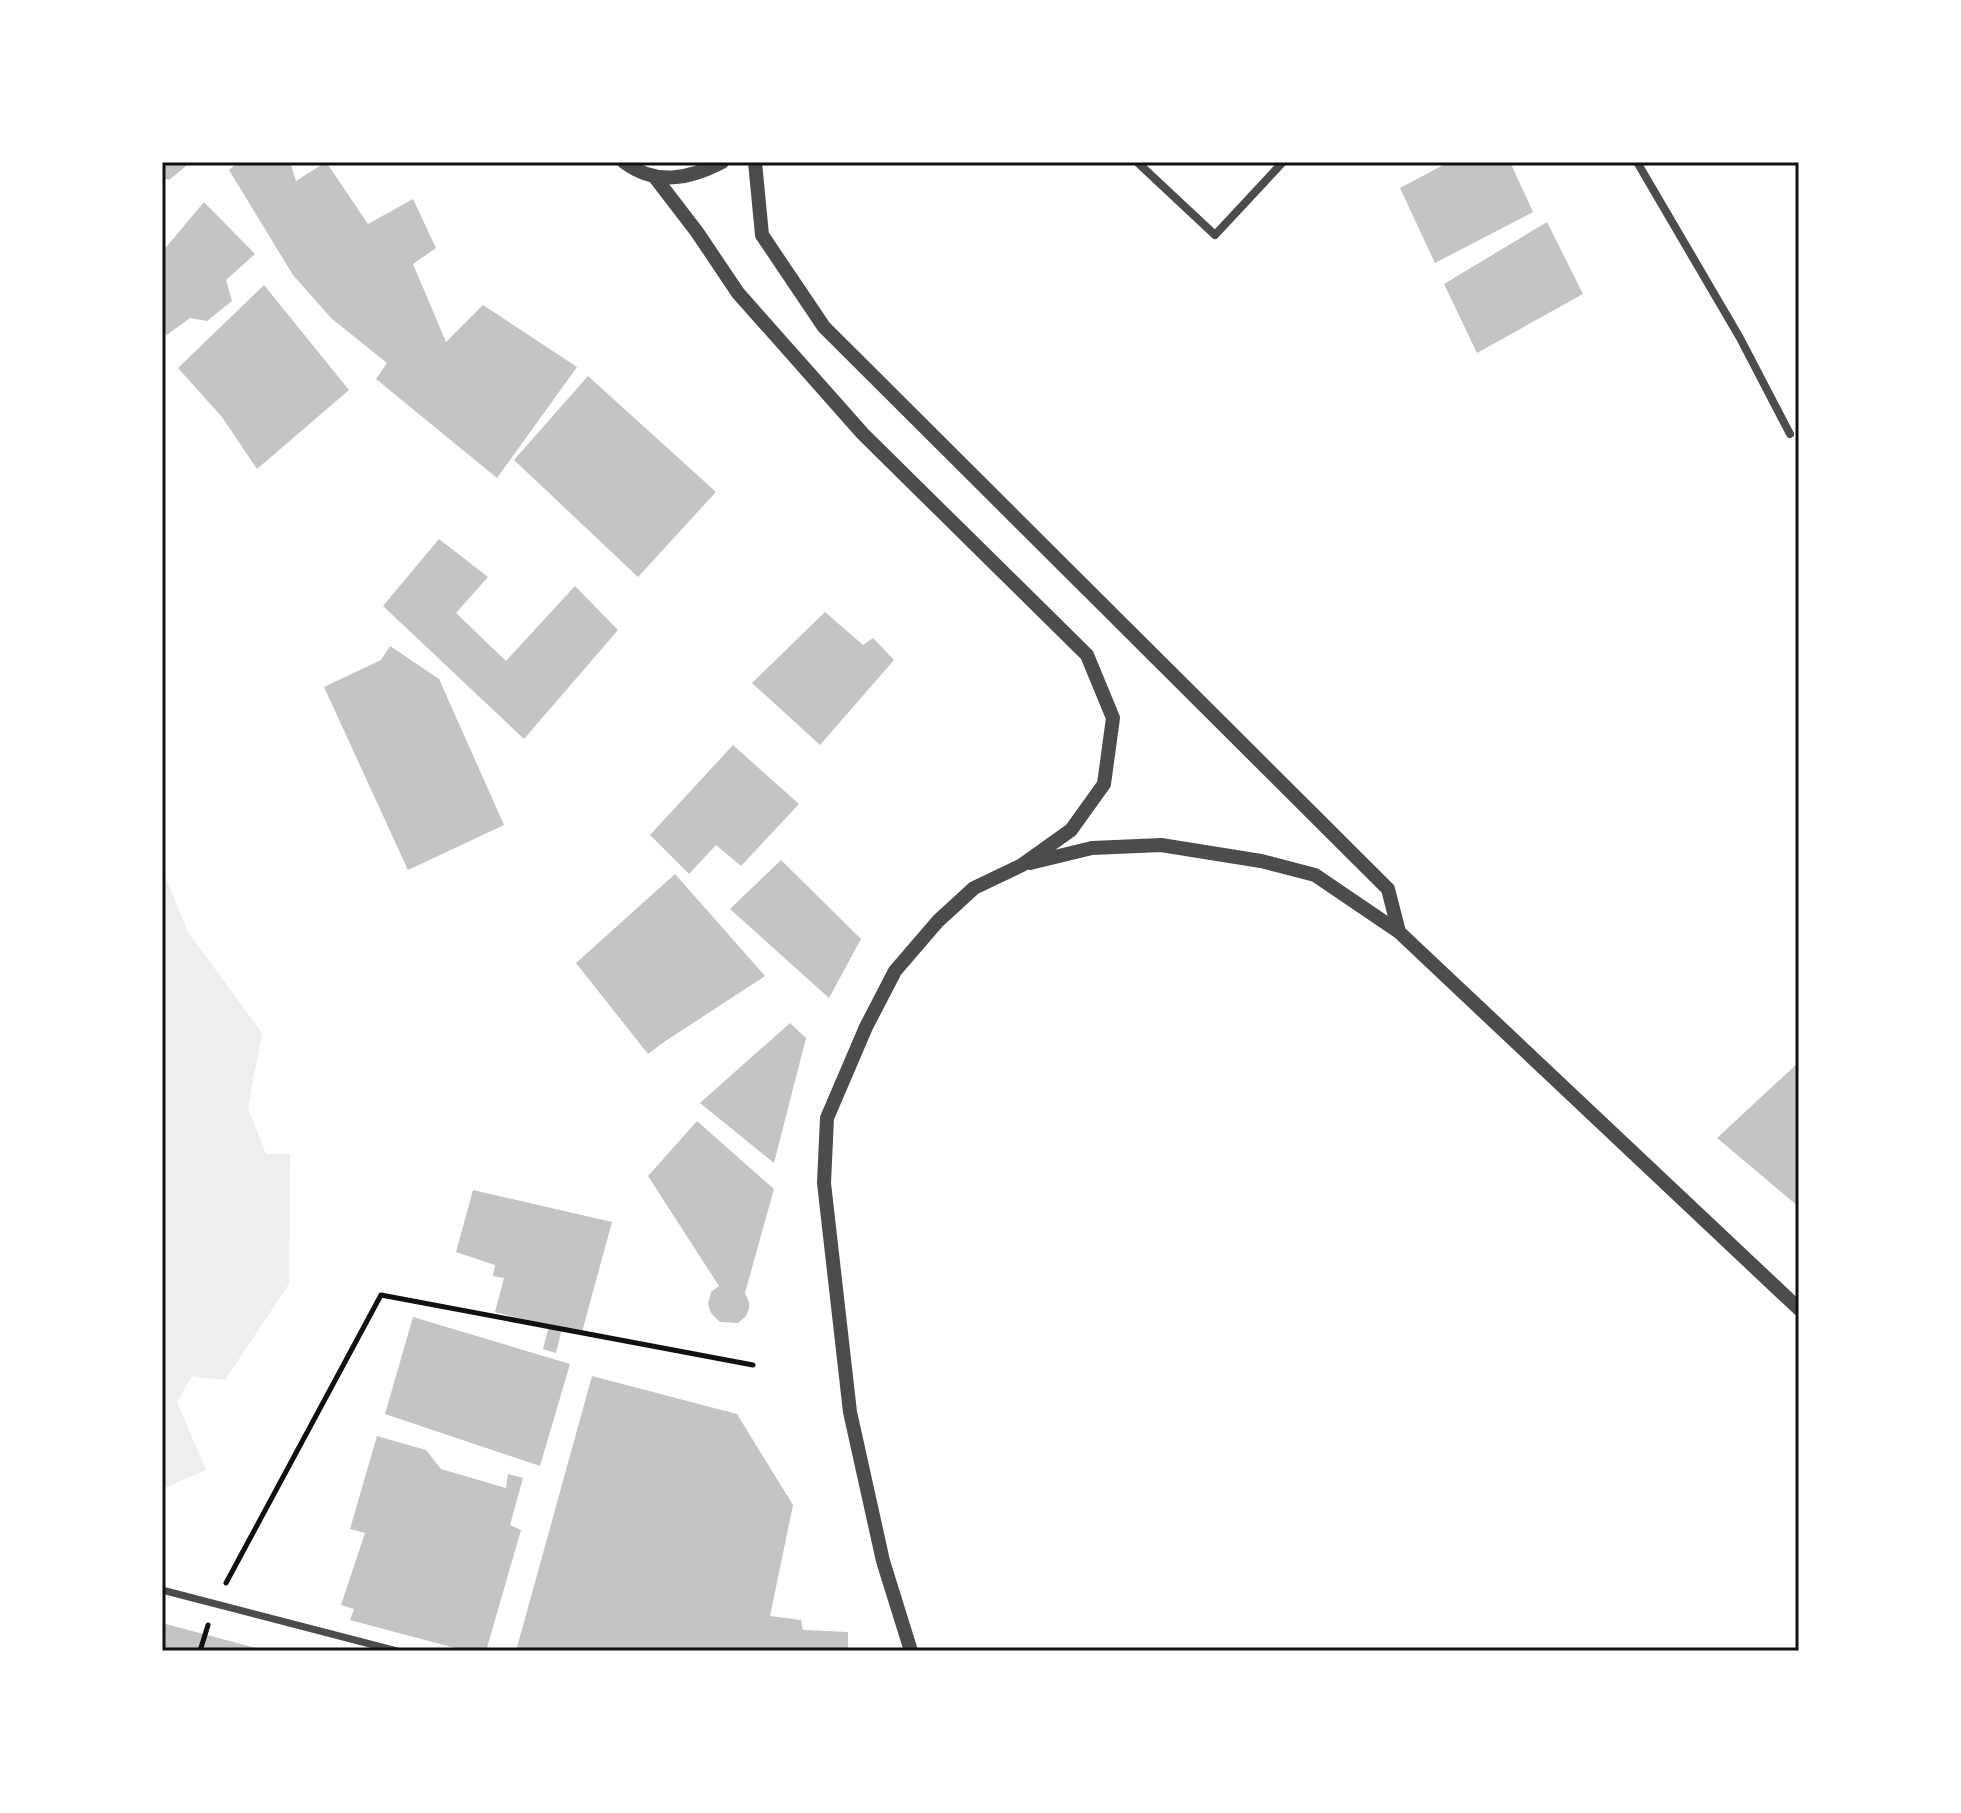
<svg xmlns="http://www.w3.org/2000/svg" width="1961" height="1813" font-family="Arial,sans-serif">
	<rect width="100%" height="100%" fill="#fff"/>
	<!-- green -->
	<path fill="#eee" d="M 162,869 L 188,932 L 262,1033 L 248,1108 L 266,1154 L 290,1154 L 289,1284 L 225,1380 L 192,1376 L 177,1402 L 206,1470 L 162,1489 Z"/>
	<!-- building -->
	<path fill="#c4c4c4" d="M 162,162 L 191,162 L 169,180 L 162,177 Z
		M 238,162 L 290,162 L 296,181 L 326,162 L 368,224 L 413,199 L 436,248 L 413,264 L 446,342 L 483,305 L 577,367 L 497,478 L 376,379 L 387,363 L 331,318 L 293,275 L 229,170 Z
		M 1449,162 L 1510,162 L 1533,212 L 1435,263 L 1400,188 Z
		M 204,202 L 255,254 L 226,280 L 232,301 L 207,321 L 190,318 L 167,335 L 162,330 L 162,252 Z
		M 1547,222 L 1583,294 L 1477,353 L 1444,284 Z
		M 264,285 L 349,390 L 257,469 L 222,417 L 178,368 Z
		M 588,376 L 716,492 L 638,577 L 514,460 Z
		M 439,539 L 488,577 L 456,613 L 506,661 L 575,586 L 618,630 L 524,739 L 383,606 Z
		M 825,612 L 863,645 L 873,638 L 894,660 L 820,745 L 752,683 Z
		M 390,646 L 439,679 L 504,825 L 408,870 L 324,687 L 381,660 Z
		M 733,745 L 799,804 L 741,866 L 716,845 L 689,874 L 650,835 Z
		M 781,860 L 861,939 L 829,998 L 730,909 Z
		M 675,874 L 765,976 L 664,1042 L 648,1054 L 576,963 Z
		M 790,1023 L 806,1038 L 774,1163 L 700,1103 Z
		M 1799,1062 L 1799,1207 L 1717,1138 Z
		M 697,1121 L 774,1189 L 745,1293 L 749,1302 L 749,1309 L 746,1316 L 738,1323 L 720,1322 L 711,1313 L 708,1304 L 711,1292 L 719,1286 L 648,1176 Z
		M 473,1190 L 612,1222 L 582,1332 L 562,1328 L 556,1353 L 543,1349 L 549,1326 L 495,1312 L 504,1278 L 493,1276 L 495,1265 L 456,1252 Z
		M 413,1317 L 570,1364 L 540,1466 L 385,1414 Z
		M 592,1376 L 737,1414 L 793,1505 L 770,1616 L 801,1620 L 803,1630 L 848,1632 L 848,1651 L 516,1651 Z
		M 377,1436 L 426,1450 L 441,1469 L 506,1488 L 508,1474 L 523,1478 L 510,1525 L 521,1530 L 486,1651 L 466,1651 L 350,1620 L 354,1609 L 341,1605 L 365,1533 L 350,1529 Z
		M 162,1623 L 264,1650 L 264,1651 L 162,1651 Z"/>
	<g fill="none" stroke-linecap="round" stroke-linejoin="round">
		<!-- path -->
		<path stroke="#111" stroke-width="5" d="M 226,1583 L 381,1295 L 753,1365
			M 200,1651 L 208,1625"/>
		<!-- pedestrian -->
		<path stroke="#4c4c4c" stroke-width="7" d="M 162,1590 L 397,1651"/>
		<!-- minor -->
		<path stroke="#4c4c4c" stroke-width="8" d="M 1137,162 L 1215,235 L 1283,162
			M 1637,162 L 1740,338 L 1790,434"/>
		<!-- tertiary -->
		<path stroke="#4c4c4c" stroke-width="14" d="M 624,162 C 656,186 689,179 722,162
			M 755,162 L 762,235 L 824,327 L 1388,889 L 1399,932
			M 654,176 L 697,232 L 738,293 L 863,434 L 1087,655 L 1113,718 L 1104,784 L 1071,830 L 1022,865 L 974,888 L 938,921 L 895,971 L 866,1027 L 827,1118 L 824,1183 L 850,1412 L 883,1561 L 911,1651
			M 1030,863 L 1092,848 L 1161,845 L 1261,861 L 1315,875 L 1399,932 L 1799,1309"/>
	</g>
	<!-- border -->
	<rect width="1961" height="1813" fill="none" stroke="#ffffff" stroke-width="328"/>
	<rect x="164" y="164" width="1633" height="1485" fill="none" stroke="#111" stroke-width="3"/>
</svg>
